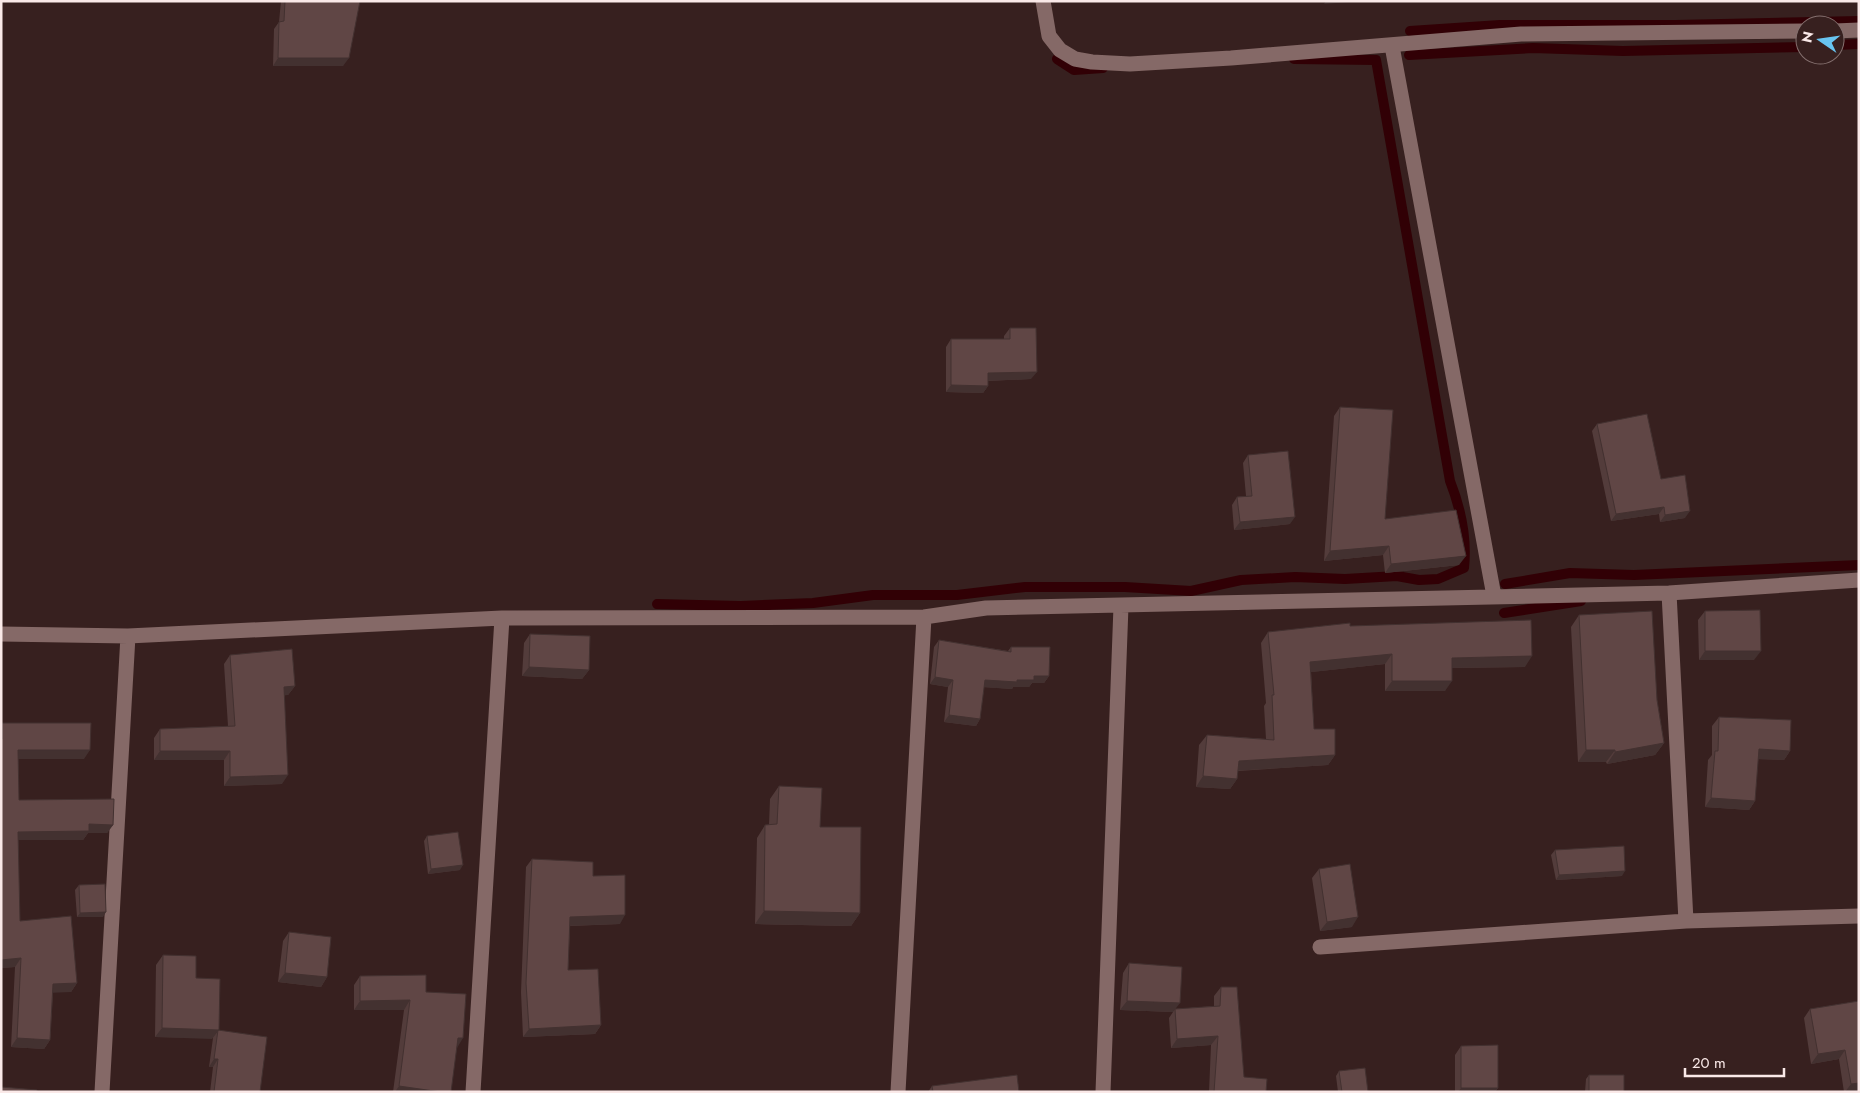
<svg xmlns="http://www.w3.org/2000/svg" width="1860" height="1093" font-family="Jost,sans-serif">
	<rect width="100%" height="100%" fill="#37201f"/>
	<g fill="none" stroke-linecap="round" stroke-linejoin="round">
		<!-- stream -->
		<path stroke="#310005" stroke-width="10" d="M 1410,31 L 1500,25 L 1675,25 L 1859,21
			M 1835,45 L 1859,44
			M 1409,55 L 1533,48 L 1623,51 L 1805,47
			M 1057,59 L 1074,70 L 1103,68
			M 1505,584 L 1570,573 L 1634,575 L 1859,565
			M 657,604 L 741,606 L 813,603 L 873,595 L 957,595 L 1025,587 L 1125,587 L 1191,591 L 1241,580 L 1295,577 L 1345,579 L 1397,576 L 1419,580 L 1438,579 L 1464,568 C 1467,539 1461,509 1450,481 L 1376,60 L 1294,59
			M 1504,613 L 1581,601"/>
		<!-- street -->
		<path stroke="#856967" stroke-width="15" d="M 1043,1 L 1049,36 L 1060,50 L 1075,59 L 1092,62 L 1130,64 L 1231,58 L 1521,34 L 1805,31
			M 1835,31 L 1859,30
			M 1392,46 L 1494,596
			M 1669,593 L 1686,921
			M 1,634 L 128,636 L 502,618 L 924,617 L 986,608 L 1669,593 L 1859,580
			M 1320,947 L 1686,921 L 1859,916
			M 102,1092 L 128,636
			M 473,1092 L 502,618
			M 898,1092 L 924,617
			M 1103,1092 L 1121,606"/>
	</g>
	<!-- wall -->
	<path fill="#533c3b" d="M 281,1 L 360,1 L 343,66 L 273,66 L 274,29 L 279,22 Z
		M 1010,328 L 1031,379 L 988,381 L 988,386 L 983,393 L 946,392 L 946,347 L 951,339 L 1004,339 L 1004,336 Z
		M 1340,407 L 1385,519 L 1459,565 L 1385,573 L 1383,555 L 1324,561 L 1334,416 Z
		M 1597,424 L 1661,479 L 1685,518 L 1660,522 L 1659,514 L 1611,521 L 1592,431 Z
		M 1248,455 L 1290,524 L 1234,530 L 1232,505 L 1237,497 L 1246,496 L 1243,463 Z
		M 1705,611 L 1754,660 L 1699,660 L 1698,620 Z
		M 1579,615 L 1657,700 L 1664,743 L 1655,755 L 1607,764 L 1606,762 L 1578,762 L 1571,627 Z
		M 1350,626 L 1525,667 L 1452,668 L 1445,691 L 1385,691 L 1385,664 L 1311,672 L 1314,729 L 1335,755 L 1328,765 L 1238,771 L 1237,779 L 1230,789 L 1196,787 L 1199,745 L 1207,735 L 1266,739 L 1264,706 L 1266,703 L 1261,643 L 1268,632 Z
		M 530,634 L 589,670 L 582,679 L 522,676 L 524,643 Z
		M 939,640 L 1008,651 L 1011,647 L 1049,676 L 1044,683 L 1032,683 L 1029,687 L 1013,687 L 1012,689 L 984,687 L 980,719 L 976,726 L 944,722 L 948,687 L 930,684 L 934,647 Z
		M 230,655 L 295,686 L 288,695 L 285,695 L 282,784 L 224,786 L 224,760 L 154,760 L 154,738 L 160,729 L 228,726 L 224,664 Z
		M 1719,717 L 1790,751 L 1784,760 L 1758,759 L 1755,801 L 1749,810 L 1705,807 L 1708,760 L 1712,755 L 1712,726 Z
		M 2,723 L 84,759 L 18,759 L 19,800 L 113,825 L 107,833 L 88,833 L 83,840 L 18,840 L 20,921 L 77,983 L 71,992 L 53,992 L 50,1040 L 44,1049 L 11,1047 L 15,967 L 1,968 L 1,724 Z
		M 779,786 L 820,827 L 860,913 L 851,926 L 755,924 L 757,838 L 765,825 L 769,825 L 770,799 Z
		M 427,836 L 460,870 L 428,874 L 424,841 Z
		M 1555,850 L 1622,876 L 1556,880 L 1551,855 Z
		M 532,859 L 593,876 L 620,924 L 570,926 L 568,970 L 601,1025 L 595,1034 L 523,1037 L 521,992 L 526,867 Z
		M 1319,869 L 1352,927 L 1320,931 L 1312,878 Z
		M 79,885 L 103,917 L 77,917 L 75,890 Z
		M 289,932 L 327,977 L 321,987 L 278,982 L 283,941 Z
		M 163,955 L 196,978 L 219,1030 L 218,1031 L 260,1092 L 210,1092 L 213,1067 L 209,1067 L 213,1038 L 155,1037 L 156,965 Z
		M 1129,963 L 1176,1009 L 1214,1006 L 1214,996 L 1221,987 L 1244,1077 L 1266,1092 L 1209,1092 L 1211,1045 L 1171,1048 L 1169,1018 L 1173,1012 L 1120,1010 L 1123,973 Z
		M 360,976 L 426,992 L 451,1092 L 393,1092 L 404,1010 L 354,1010 L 354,985 Z
		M 1859,1001 L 1859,1091 L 1844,1092 L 1839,1059 L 1811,1064 L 1804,1018 L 1810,1009 Z
		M 1461,1046 L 1498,1088 L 1495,1092 L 1455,1092 L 1455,1055 Z
		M 1339,1071 L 1368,1092 L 1338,1092 L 1336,1076 Z
		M 1589,1075 L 1624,1092 L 1585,1092 L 1586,1079 Z
		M 932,1086 L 1019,1092 L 928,1092 Z"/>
	<!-- shaded-wall -->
	<path fill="#433130" d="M 1326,1 L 1350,1 L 1349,2 L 1324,4 Z
		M 278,58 L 349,58 L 343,66 L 273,66 Z
		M 1037,372 L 1031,379 L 983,381 L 988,373 Z
		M 951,385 L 988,386 L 983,393 L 946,392 Z
		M 1664,507 L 1659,514 L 1611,521 L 1616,514 Z
		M 1690,511 L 1685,518 L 1660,522 L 1665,515 Z
		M 1295,517 L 1290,524 L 1234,530 L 1240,522 Z
		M 1389,546 L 1383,555 L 1324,561 L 1330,551 Z
		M 1466,556 L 1459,565 L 1385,573 L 1391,564 Z
		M 1705,651 L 1761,651 L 1754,660 L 1699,660 Z
		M 1392,654 L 1385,664 L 1303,673 L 1310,662 Z
		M 1532,656 L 1525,667 L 1445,668 L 1452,658 Z
		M 529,667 L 589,670 L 582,679 L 522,676 Z
		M 1034,676 L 1049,676 L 1044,683 L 1032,683 L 1029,687 L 1013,687 L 1012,689 L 981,687 L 985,680 L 1017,680 Z
		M 935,677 L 953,680 L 948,687 L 930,684 Z
		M 1392,681 L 1452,681 L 1445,691 L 1385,691 Z
		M 295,686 L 288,695 L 278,696 L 284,687 Z
		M 949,715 L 980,719 L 976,726 L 944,722 Z
		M 1664,743 L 1655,755 L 1607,764 L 1615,752 Z
		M 1759,749 L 1790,751 L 1784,760 L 1753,759 Z
		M 18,750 L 90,750 L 84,759 L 12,759 Z
		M 1586,750 L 1615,750 L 1606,762 L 1578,762 Z
		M 160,751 L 230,751 L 224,760 L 154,760 Z
		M 1335,755 L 1328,765 L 1232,771 L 1239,761 Z
		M 288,775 L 282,784 L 224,786 L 230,777 Z
		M 1203,776 L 1237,779 L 1230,789 L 1196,787 Z
		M 1711,798 L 1755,801 L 1749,810 L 1705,807 Z
		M 89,824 L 113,825 L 107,833 L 88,833 L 83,840 L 11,840 L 18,832 Z
		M 463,865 L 460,870 L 428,874 L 431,869 Z
		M 1625,871 L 1622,876 L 1556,880 L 1559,875 Z
		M 764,911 L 860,913 L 851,926 L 755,924 Z
		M 106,912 L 103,917 L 77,917 L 80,913 Z
		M 625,915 L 620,924 L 565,926 L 570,917 Z
		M 1358,917 L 1352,927 L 1320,931 L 1327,922 Z
		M 21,958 L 15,967 L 1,968 L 1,960 Z
		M 285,973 L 327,977 L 321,987 L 278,982 Z
		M 77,983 L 71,992 L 47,993 L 53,984 Z
		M 410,1000 L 404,1010 L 354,1010 L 360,1001 Z
		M 1127,1001 L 1180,1003 L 1173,1012 L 1120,1010 Z
		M 601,1025 L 595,1034 L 523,1037 L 529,1029 Z
		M 162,1028 L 219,1030 L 212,1039 L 155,1037 Z
		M 1218,1036 L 1211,1045 L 1171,1048 L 1177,1039 Z
		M 17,1038 L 50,1040 L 44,1049 L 11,1047 Z
		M 458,1038 L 463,1038 L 457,1048 Z
		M 1845,1050 L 1839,1059 L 1811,1064 L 1818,1054 Z
		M 214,1059 L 218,1059 L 213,1067 L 209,1067 Z
		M 1859,1083 L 1859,1091 L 1845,1092 L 1851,1084 Z
		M 399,1086 L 441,1092 L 395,1092 Z
		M 1461,1088 L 1498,1088 L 1495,1092 L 1458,1092 Z"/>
	<!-- building -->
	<path fill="#604645" stroke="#433130" d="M 285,1 L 360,1 L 349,58 L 278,58 L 279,22 L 284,21 Z
		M 1010,328 L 1036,328 L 1037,372 L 988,373 L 988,386 L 951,385 L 951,339 L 1010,339 Z
		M 1340,407 L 1393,410 L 1385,519 L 1456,510 L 1466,556 L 1391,564 L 1389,546 L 1330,551 Z
		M 1647,414 L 1661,479 L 1685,475 L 1690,511 L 1665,515 L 1664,507 L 1616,514 L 1597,424 Z
		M 1288,451 L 1295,517 L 1240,522 L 1237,497 L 1252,496 L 1248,455 Z
		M 1760,610 L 1761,651 L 1705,651 L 1705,611 Z
		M 1652,611 L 1657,700 L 1664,743 L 1615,752 L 1615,750 L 1586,750 L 1579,615 Z
		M 1531,620 L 1532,656 L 1452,658 L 1452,681 L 1392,681 L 1392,654 L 1310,662 L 1314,729 L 1335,729 L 1335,755 L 1239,761 L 1237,779 L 1203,776 L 1207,735 L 1274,740 L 1272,695 L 1274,695 L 1268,632 L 1350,623 L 1350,626 Z
		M 530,634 L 590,636 L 589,670 L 529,667 Z
		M 939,640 L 1011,652 L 1011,647 L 1050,647 L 1049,676 L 1034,676 L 1034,680 L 1017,680 L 1017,682 L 985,680 L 980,719 L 949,715 L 953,680 L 935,677 Z
		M 292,649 L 295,686 L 284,687 L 288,775 L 230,777 L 230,751 L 160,751 L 160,729 L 235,726 L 230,655 Z
		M 1719,717 L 1791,720 L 1790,751 L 1759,749 L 1755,801 L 1711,798 L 1715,751 L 1718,751 Z
		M 2,723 L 91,723 L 90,750 L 18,750 L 19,800 L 114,799 L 113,825 L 89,824 L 89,831 L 18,832 L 20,921 L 71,916 L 77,983 L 53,984 L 50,1040 L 17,1038 L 21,958 L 1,960 L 1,739 L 2,739 Z
		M 779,786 L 822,788 L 820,827 L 861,827 L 860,913 L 764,911 L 765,825 L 777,824 Z
		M 458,832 L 463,865 L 431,869 L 427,836 Z
		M 1624,846 L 1625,871 L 1559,875 L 1555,850 Z
		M 532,859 L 593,862 L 593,876 L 625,875 L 625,915 L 570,917 L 568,970 L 598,969 L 601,1025 L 529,1029 L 526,983 Z
		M 1350,864 L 1358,917 L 1327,922 L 1319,869 Z
		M 105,884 L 106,912 L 80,913 L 79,885 Z
		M 289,932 L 331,937 L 327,977 L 285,973 Z
		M 163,955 L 196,956 L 196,978 L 220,979 L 219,1030 L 162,1028 Z
		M 1129,963 L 1182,967 L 1180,1003 L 1127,1001 Z
		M 426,975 L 426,992 L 466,994 L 463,1038 L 458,1038 L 451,1092 L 441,1092 L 399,1086 L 410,1000 L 360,1001 L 360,976 Z
		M 1221,987 L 1237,987 L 1244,1077 L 1267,1079 L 1266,1092 L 1214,1092 L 1218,1036 L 1177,1039 L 1175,1009 L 1220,1006 Z
		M 1859,1001 L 1859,1083 L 1851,1084 L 1845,1050 L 1818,1054 L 1810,1009 Z
		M 218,1030 L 267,1037 L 260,1092 L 214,1092 L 218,1059 L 214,1059 Z
		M 1498,1045 L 1498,1088 L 1461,1088 L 1461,1046 Z
		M 1365,1068 L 1368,1092 L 1342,1092 L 1339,1071 Z
		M 1017,1075 L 1019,1092 L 933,1092 L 932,1086 Z
		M 1589,1075 L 1624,1075 L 1624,1092 L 1589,1092 Z
		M 1,1087 L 37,1090 L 37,1092 L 1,1092 Z"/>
	<!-- border -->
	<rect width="1860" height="1093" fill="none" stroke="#fae9e8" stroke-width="5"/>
	<!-- north arrow -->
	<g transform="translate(1820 40) rotate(283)"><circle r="24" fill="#37201f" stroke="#85706f"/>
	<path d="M0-4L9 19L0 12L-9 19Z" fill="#68c4f0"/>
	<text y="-8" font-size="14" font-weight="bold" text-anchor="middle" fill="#fae9e8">N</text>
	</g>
	<!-- scale -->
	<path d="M1685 1068v8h99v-8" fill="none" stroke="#fae9e8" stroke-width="2.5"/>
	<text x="1692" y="1068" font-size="15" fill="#fae9e8" stroke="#37201f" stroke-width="4" paint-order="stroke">20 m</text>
</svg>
